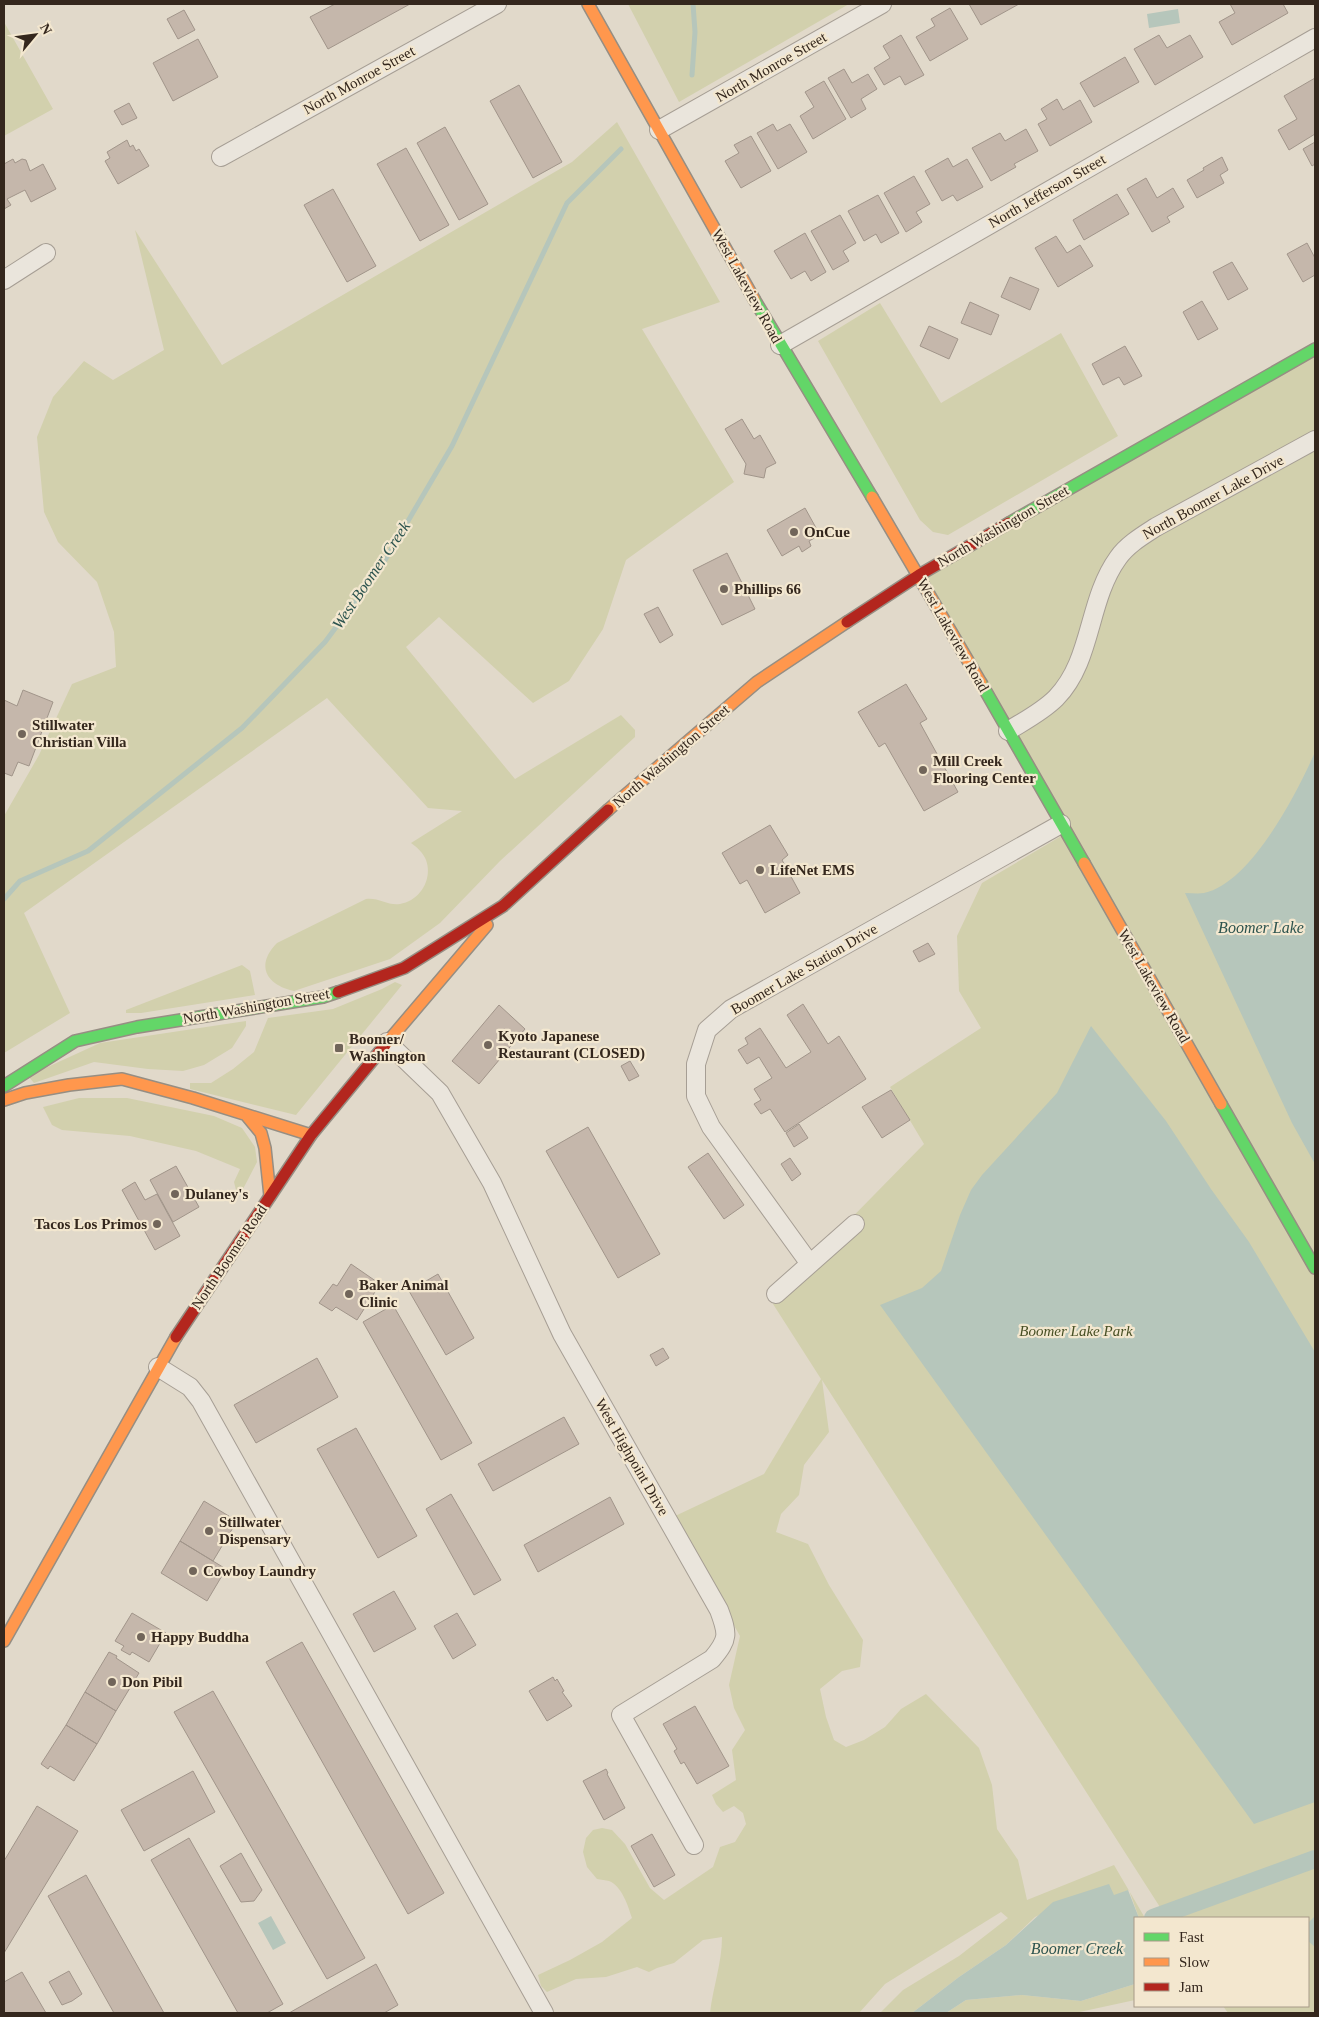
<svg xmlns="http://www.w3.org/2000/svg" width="1319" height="2017" font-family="'Times New Roman',serif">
	<rect width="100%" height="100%" fill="#e1d9ca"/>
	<!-- green -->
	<path fill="#d2d0ad" d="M 628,4 L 849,4 L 679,102 Z
		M 4,22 L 53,109 L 4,136 Z
		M 617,122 L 720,302 L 642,329 L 734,482 L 626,560 L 603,629 L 569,681 L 533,703 L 439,617 L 406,647 L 515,779 L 621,715 L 635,730 L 635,737 L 500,861 L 440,923 L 390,959 L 294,991 C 266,985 255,965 277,943 L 366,899 C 378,897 388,906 400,904 C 420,901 433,879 426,860 C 424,854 417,847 411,843 L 462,811 L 428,808 L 327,698 L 24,913 L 70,1013 L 4,1053 L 4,816 L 39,755 L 72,684 L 116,667 L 114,632 L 97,582 L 58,542 L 44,512 L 37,437 L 53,397 L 84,361 L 113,380 L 164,350 L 135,230 L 222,365 L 572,162 Z
		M 880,303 L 941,403 L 1061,333 L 1118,436 L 948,535 L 933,532 L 920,520 L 818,341 Z
		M 1315,352 L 1315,2013 L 1228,2013 L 1223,2006 L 1308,2006 L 1308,1918 L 1167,1918 L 822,1380 L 829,1432 L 804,1465 L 799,1495 L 781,1514 L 776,1532 L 808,1544 L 829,1585 L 863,1640 L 860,1667 L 842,1671 L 820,1689 L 826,1717 L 834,1740 L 846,1747 L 864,1740 L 885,1727 L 901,1709 L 926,1694 L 979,1748 L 992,1785 L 997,1829 L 1018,1860 L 1027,1900 L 1114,1865 L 1145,1918 L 1139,1918 L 1129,1890 L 1114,1896 L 1108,1885 L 1086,1893 L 1035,1917 L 1006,1945 L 959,1977 L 912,2013 L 880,2013 L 903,1990 L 959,1956 L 1008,1918 L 1001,1912 L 885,1984 L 859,2013 L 710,2013 C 713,1987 722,1963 722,1937 L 703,1940 L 674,1963 L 657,1968 L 649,1972 L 637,1967 L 606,1977 L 576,1979 L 547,1992 L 541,1986 L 538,1975 L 570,1960 L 602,1942 L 632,1918 C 628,1906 622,1886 609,1881 C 606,1880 601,1880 597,1879 L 587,1867 L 583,1852 L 586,1838 L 593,1830 L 602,1828 L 612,1830 L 625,1844 L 650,1888 L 664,1900 L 713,1867 L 720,1847 L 735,1842 L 746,1824 L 743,1813 L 734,1806 L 723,1812 L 716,1804 L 712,1795 L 736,1780 L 732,1750 L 745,1730 L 734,1708 L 729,1685 L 740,1636 L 673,1517 L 764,1474 L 821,1379 L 773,1304 L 822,1248 L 924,1144 L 890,1087 L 981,1028 L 959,991 L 957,936 L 982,883 L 1068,832 L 921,576 Z
		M 242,965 L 250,971 L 255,995 L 141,1013 L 126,1013 L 126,1010 Z
		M 395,982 L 402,985 L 296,1115 L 190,1089 L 190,1083 L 211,1083 L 233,1069 L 254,1052 L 268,1018 L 333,1009 L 382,989 Z
		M 246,1021 L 246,1026 L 232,1048 L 204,1065 L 183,1071 L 148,1069 L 94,1062 L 34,1083 L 28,1076 L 100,1043 Z
		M 79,1098 L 127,1098 L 214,1116 L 242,1128 L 255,1147 L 257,1162 L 243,1189 L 236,1190 L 234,1182 L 240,1169 L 196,1151 L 130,1136 L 62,1130 L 52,1125 L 43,1107 Z
		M 1135,1984 L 1135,2000 L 1075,2013 L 946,2013 L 966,2000 L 1022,1995 L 1081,2001 Z"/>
	<!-- water -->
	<path fill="#b6c6bb" d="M 1178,9 L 1180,23 L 1149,28 L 1147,14 Z
		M 1315,752 L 1315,1164 L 1292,1123 L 1185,893 C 1191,893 1198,894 1204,893 C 1251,883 1297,793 1315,752 Z
		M 1091,1026 L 1166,1121 L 1211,1189 L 1249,1242 L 1315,1352 L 1315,1802 L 1254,1824 L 880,1305 L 922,1288 L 941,1271 L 960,1215 L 971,1190 L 982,1175 L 1057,1093 Z
		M 1109,1884 L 1114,1895 L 1128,1890 L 1139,1918 L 1135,1918 L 1135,1984 L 1081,2001 L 1022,1995 L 966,2000 L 946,2013 L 912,2013 L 959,1977 L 1006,1945 L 1053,1902 Z
		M 271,1916 L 286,1943 L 273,1950 L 258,1923 Z
		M 1315,1916 L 1315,1947 L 1308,1941 L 1308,1923 Z"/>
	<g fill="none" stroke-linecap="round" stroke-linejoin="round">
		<!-- stream -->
		<path stroke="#b6c6bb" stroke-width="5" d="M 692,75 L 695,32 L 693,4
			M 4,899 L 20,881 L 88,851 L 242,728 L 325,642 L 381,567 L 452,446 L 567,203 L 621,149"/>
		<!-- canal -->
		<path stroke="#b6c6bb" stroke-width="18" d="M 1153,1918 L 1315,1859"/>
	</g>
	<!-- building -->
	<path fill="#c5b7ab" stroke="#a1958a" d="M 335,4 L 410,4 L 328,49 L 310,17 Z
		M 969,4 L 1019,4 L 981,25 Z
		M 1230,4 L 1283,4 L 1288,13 L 1232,45 L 1219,22 L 1235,13 Z
		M 950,8 L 968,39 L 930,61 L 916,37 L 935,26 L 931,19 Z
		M 184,10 L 195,30 L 178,39 L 167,19 Z
		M 901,35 L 924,75 L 905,85 L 900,76 L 884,85 L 874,68 L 890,58 L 883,46 Z
		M 1159,35 L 1167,48 L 1190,35 L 1203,57 L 1155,85 L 1134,49 Z
		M 198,39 L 218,77 L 173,101 L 153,63 Z
		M 1125,57 L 1139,82 L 1094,107 L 1080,83 Z
		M 844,69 L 852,83 L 868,74 L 877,89 L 861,99 L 866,109 L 851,118 L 828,78 Z
		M 1315,78 L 1315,134 L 1289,150 L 1278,130 L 1297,119 L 1284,96 Z
		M 824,81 L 846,119 L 813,139 L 800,116 L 814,107 L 805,92 Z
		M 519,85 L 562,162 L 533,178 L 490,101 Z
		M 1057,99 L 1063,110 L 1080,100 L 1092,122 L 1050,146 L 1038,124 L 1047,119 L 1041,109 Z
		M 129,103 L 137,118 L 122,125 L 114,111 Z
		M 773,124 L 777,131 L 790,124 L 807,152 L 778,169 L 757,133 Z
		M 445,127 L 488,204 L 459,220 L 417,143 Z
		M 1026,129 L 1038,151 L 1014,164 L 1016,167 L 991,181 L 972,148 L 1000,133 L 1005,141 Z
		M 751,136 L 771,171 L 741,188 L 725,161 L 739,153 L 734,145 Z
		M 127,140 L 130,147 L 133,145 L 136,151 L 139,149 L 149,166 L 118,184 L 105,161 L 110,158 L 107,152 Z
		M 1315,142 L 1315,164 L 1312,166 L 1303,149 Z
		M 406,148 L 449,225 L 420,241 L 377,164 Z
		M 1222,157 L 1228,170 L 1220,175 L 1224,183 L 1197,198 L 1187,180 L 1204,170 L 1203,168 Z
		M 948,158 L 953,167 L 967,159 L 983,187 L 957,201 L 953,195 L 942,201 L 925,171 Z
		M 13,159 L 15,163 L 22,159 L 26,160 L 30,171 L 43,164 L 56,189 L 31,202 L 25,190 L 7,199 L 11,205 L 4,209 L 4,164 Z
		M 914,176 L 930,204 L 916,212 L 922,222 L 906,232 L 884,193 Z
		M 1146,178 L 1157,198 L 1173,188 L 1184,207 L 1167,217 L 1170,222 L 1152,232 L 1127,189 Z
		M 333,189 L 376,266 L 347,282 L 304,205 Z
		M 1117,194 L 1129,214 L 1084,240 L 1073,220 Z
		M 878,195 L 899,233 L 881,243 L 876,234 L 864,241 L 848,211 Z
		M 840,215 L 856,243 L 843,251 L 849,261 L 833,270 L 811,231 Z
		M 805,233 L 826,272 L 811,281 L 805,271 L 791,279 L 774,251 Z
		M 1056,236 L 1067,253 L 1080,245 L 1093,266 L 1058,287 L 1035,248 Z
		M 1307,243 L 1315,258 L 1315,275 L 1303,282 L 1287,254 Z
		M 1232,262 L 1248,289 L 1228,300 L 1213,272 Z
		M 1010,277 L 1039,289 L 1030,310 L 1001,297 Z
		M 1202,301 L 1218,329 L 1198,340 L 1183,312 Z
		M 970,302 L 999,315 L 991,335 L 961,323 Z
		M 929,326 L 958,339 L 949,359 L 920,346 Z
		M 1125,346 L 1142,376 L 1124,385 L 1119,377 L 1103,385 L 1092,364 Z
		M 742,419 L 754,439 L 760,435 L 776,463 L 766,468 L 764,478 L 744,474 L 746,464 L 725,429 Z
		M 805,508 L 820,535 L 809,541 L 811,546 L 802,552 L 799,546 L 782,556 L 767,530 Z
		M 727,553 L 755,609 L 722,625 L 693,570 Z
		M 658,607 L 673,635 L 660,643 L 644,614 Z
		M 906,684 L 927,719 L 920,723 L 958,792 L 924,811 L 885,743 L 879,747 L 858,712 Z
		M 23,690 L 53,702 L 29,766 L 18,762 L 12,776 L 4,773 L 4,700 L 17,706 Z
		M 770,825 L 788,855 L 782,860 L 800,893 L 765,913 L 747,880 L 740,884 L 722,853 Z
		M 928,943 L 935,954 L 919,962 L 913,951 Z
		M 803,1004 L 828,1044 L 839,1036 L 866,1079 L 785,1132 L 770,1109 L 761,1114 L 754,1104 L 761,1100 L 754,1089 L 772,1078 L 759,1057 L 747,1064 L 738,1050 L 748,1044 L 745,1038 L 760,1028 L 786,1068 L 811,1052 L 787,1015 Z
		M 499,1005 L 525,1029 L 479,1084 L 452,1061 Z
		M 630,1061 L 639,1076 L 629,1081 L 621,1066 Z
		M 891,1090 L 910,1120 L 882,1138 L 862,1107 Z
		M 799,1124 L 808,1138 L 794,1147 L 786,1133 Z
		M 588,1127 L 660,1254 L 618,1278 L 546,1151 Z
		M 708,1153 L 744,1205 L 724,1219 L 688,1167 Z
		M 790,1158 L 801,1174 L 792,1181 L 781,1164 Z
		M 176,1166 L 199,1207 L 173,1222 L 150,1180 Z
		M 135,1182 L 145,1200 L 157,1194 L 180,1236 L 155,1250 L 122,1190 Z
		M 351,1264 L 380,1284 L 357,1320 L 336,1307 L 332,1311 L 319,1303 L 333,1284 L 337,1286 Z
		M 438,1274 L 474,1338 L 446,1355 L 409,1291 Z
		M 393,1305 L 472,1443 L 441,1460 L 363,1322 Z
		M 663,1348 L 669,1358 L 656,1366 L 650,1355 Z
		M 317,1358 L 338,1397 L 256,1443 L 234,1405 Z
		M 564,1417 L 579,1444 L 493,1491 L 478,1464 Z
		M 356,1428 L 417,1536 L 378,1558 L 317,1449 Z
		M 451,1494 L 501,1580 L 474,1595 L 426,1509 Z
		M 610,1497 L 624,1524 L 538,1572 L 524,1545 Z
		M 204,1501 L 237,1521 L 213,1561 L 180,1541 Z
		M 180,1541 L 226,1569 L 207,1601 L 161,1573 Z
		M 394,1591 L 416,1629 L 374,1652 L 353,1614 Z
		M 132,1613 L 166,1633 L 149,1662 L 132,1652 L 130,1655 L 121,1650 L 124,1646 L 115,1641 Z
		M 457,1613 L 476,1645 L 453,1659 L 434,1626 Z
		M 302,1642 L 444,1893 L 408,1914 L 266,1662 Z
		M 109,1652 L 117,1656 L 116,1658 L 139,1673 L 116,1711 L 85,1692 Z
		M 553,1677 L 555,1681 L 557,1679 L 564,1691 L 562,1692 L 572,1706 L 547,1721 L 529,1691 Z
		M 213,1691 L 365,1958 L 327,1979 L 174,1712 Z
		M 85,1692 L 116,1711 L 97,1744 L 66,1725 Z
		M 695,1706 L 729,1766 L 697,1784 L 684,1762 L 681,1764 L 674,1751 L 677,1749 L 663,1724 Z
		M 66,1725 L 97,1744 L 74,1781 L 50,1766 L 48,1769 L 41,1764 Z
		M 606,1769 L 608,1773 L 607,1774 L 625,1808 L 604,1820 L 583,1781 Z
		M 193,1771 L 215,1812 L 144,1851 L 121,1810 Z
		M 37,1806 L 78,1831 L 4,1953 L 4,1861 Z
		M 652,1834 L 675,1875 L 654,1887 L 631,1846 Z
		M 189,1838 L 283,2004 L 267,2013 L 238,2013 L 151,1860 Z
		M 241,1853 L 262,1890 L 254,1901 L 241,1902 L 220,1866 Z
		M 86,1875 L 164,2013 L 114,2013 L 48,1896 Z
		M 376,1964 L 398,2005 L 384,2013 L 289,2013 Z
		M 69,1971 L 82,1994 L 72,2001 L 62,2005 L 49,1982 Z
		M 22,1972 L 46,2013 L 4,2013 L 4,1982 Z"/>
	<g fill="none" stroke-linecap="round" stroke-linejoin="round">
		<!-- street casing -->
		<g stroke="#a69e94" stroke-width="20">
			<path id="street" d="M 659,130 L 882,4
				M 221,157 L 497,4
				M 4,280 L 46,253
				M 780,345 L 1315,38
				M 1008,731 C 1024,721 1042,712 1056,698 C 1093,660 1087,601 1118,558 C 1127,545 1142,536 1156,527 L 1315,440
				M 387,1042 L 440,1093 L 492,1183 L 562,1334 L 719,1610 C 728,1634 729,1639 712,1659 L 621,1715 L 694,1845
				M 810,1264 L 711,1127 L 696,1096 L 696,1064 L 707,1030 L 731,1009 L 1061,824
				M 776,1294 L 855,1224
				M 158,1367 L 190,1387 L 201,1401 L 544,2013"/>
		</g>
		<!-- fast casing -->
		<g stroke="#968e83" stroke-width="14">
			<path id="fast" d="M 754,299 L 872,497
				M 1009,523 L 1315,349
				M 981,683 L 1084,863
				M 4,1086 L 75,1041 L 137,1027 L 323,997 L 338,992
				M 1221,1104 L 1315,1268"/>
		</g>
		<!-- slow casing -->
		<g stroke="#968e83" stroke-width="14">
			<path id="slow" d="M 588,4 L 754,299
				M 872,497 L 981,683
				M 608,810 L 757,682 L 847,622
				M 1084,863 L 1221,1104
				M 385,1045 L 487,925
				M 4,1100 L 25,1093 L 69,1085 L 122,1079 L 193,1098 L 311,1135
				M 247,1116 L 261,1133 L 265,1148 L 270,1196
				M 4,1641 L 176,1337"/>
		</g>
		<!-- jam casing -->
		<g stroke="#968e83" stroke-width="14">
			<path id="jam" d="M 847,622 L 919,575 L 1009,523
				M 338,992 L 404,968 L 503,906 L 608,810
				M 176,1337 L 311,1135 L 385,1045"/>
		</g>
		<!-- street -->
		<use href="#street" stroke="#eae5dc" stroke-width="18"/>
		<!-- fast -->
		<use href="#fast" stroke="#63d668" stroke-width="11"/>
		<!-- slow -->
		<use href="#slow" stroke="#ff974d" stroke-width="11"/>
		<!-- jam -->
		<use href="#jam" stroke="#b3261e" stroke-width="11"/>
	</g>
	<!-- markers -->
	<g fill="#71655a" stroke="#f3e7cf" stroke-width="2">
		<circle cx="794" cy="532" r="5"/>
		<circle cx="724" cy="589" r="5"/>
		<circle cx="22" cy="734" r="5"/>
		<circle cx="923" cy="770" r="5"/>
		<circle cx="760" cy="870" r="5"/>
		<circle cx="488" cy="1045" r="5"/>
		<rect x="334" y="1043" width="10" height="10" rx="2.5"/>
		<circle cx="175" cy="1194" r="5"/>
		<circle cx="157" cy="1224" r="5"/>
		<circle cx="349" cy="1294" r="5"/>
		<circle cx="209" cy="1531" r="5"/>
		<circle cx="193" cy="1571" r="5"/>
		<circle cx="141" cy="1637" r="5"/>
		<circle cx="112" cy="1682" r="5"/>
	</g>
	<g text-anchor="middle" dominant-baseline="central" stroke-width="4.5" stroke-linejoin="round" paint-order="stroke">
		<!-- street labels -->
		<g font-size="15" fill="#34271d" stroke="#f3e7cf">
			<text transform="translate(771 67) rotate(-30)">North Monroe Street</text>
			<text transform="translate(359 80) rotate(-29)">North Monroe Street</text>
			<text transform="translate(1047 191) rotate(-30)">North Jefferson Street</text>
			<text transform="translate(747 286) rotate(61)">West Lakeview Road</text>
			<text transform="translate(1213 497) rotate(-29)">North Boomer Lake Drive</text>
			<text transform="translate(1003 526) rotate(-30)">North Washington Street</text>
			<text transform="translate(953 635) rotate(60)">West Lakeview Road</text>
			<text transform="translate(671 756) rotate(-41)">North Washington Street</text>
			<text transform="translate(804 969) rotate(-30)">Boomer Lake Station Drive</text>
			<text transform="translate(1154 986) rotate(60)">West Lakeview Road</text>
			<text transform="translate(256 1006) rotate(-10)">North Washington Street</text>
			<text transform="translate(229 1257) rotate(-56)">North Boomer Road</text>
			<text transform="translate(632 1457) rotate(60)">West Highpoint Drive</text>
		</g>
		<!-- poi labels -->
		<g font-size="15" font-weight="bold" fill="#34271d" stroke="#f3e7cf" text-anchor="start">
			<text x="804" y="532">OnCue</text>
			<text x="734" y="589">Phillips 66</text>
			<text x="32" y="725">Stillwater<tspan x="32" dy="17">Christian Villa</tspan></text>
			<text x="933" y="761">Mill Creek<tspan x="933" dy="17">Flooring Center</tspan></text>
			<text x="770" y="870">LifeNet EMS</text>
			<text x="498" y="1036">Kyoto Japanese<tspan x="498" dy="17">Restaurant (CLOSED)</tspan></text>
			<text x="349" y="1039">Boomer/<tspan x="349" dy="17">Washington</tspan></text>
			<text x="185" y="1194">Dulaney's</text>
			<text x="147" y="1224" text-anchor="end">Tacos Los Primos</text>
			<text x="359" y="1285">Baker Animal<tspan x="359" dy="17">Clinic</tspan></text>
			<text x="219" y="1522">Stillwater<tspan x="219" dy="17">Dispensary</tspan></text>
			<text x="203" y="1571">Cowboy Laundry</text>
			<text x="151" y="1637">Happy Buddha</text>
			<text x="122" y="1682">Don Pibil</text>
		</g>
		<!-- park labels -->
		<g font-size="15" font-style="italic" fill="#474f24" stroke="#f3e7cf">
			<text x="1076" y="1331">Boomer Lake Park</text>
		</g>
		<!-- water labels -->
		<g font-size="16" font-style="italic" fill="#2c534e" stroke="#f3e7cf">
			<text transform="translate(371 575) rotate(-56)">West Boomer Creek</text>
			<text x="1261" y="927">Boomer Lake</text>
			<text x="1077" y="1948">Boomer Creek</text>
		</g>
	</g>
	<!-- border -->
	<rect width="1319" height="2017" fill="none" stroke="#34271d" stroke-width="10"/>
	<!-- legend -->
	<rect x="1134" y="1917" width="175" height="90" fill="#f3e7cf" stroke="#a79a88"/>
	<rect x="1144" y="1933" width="25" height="8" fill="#63d668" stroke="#a79a88"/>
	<text x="1179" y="1942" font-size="15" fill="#34271d">Fast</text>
	<rect x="1144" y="1958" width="25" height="8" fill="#ff974d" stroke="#a79a88"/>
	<text x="1179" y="1967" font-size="15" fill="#34271d">Slow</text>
	<rect x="1144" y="1983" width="25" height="8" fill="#b3261e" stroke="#a79a88"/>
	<text x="1179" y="1992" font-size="15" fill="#34271d">Jam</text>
	<!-- north arrow -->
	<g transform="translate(35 35) rotate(61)" stroke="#f3e7cf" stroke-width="4" paint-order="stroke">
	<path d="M0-4L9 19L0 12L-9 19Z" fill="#34271d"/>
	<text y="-8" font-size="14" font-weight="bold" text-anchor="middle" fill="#34271d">N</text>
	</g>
</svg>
